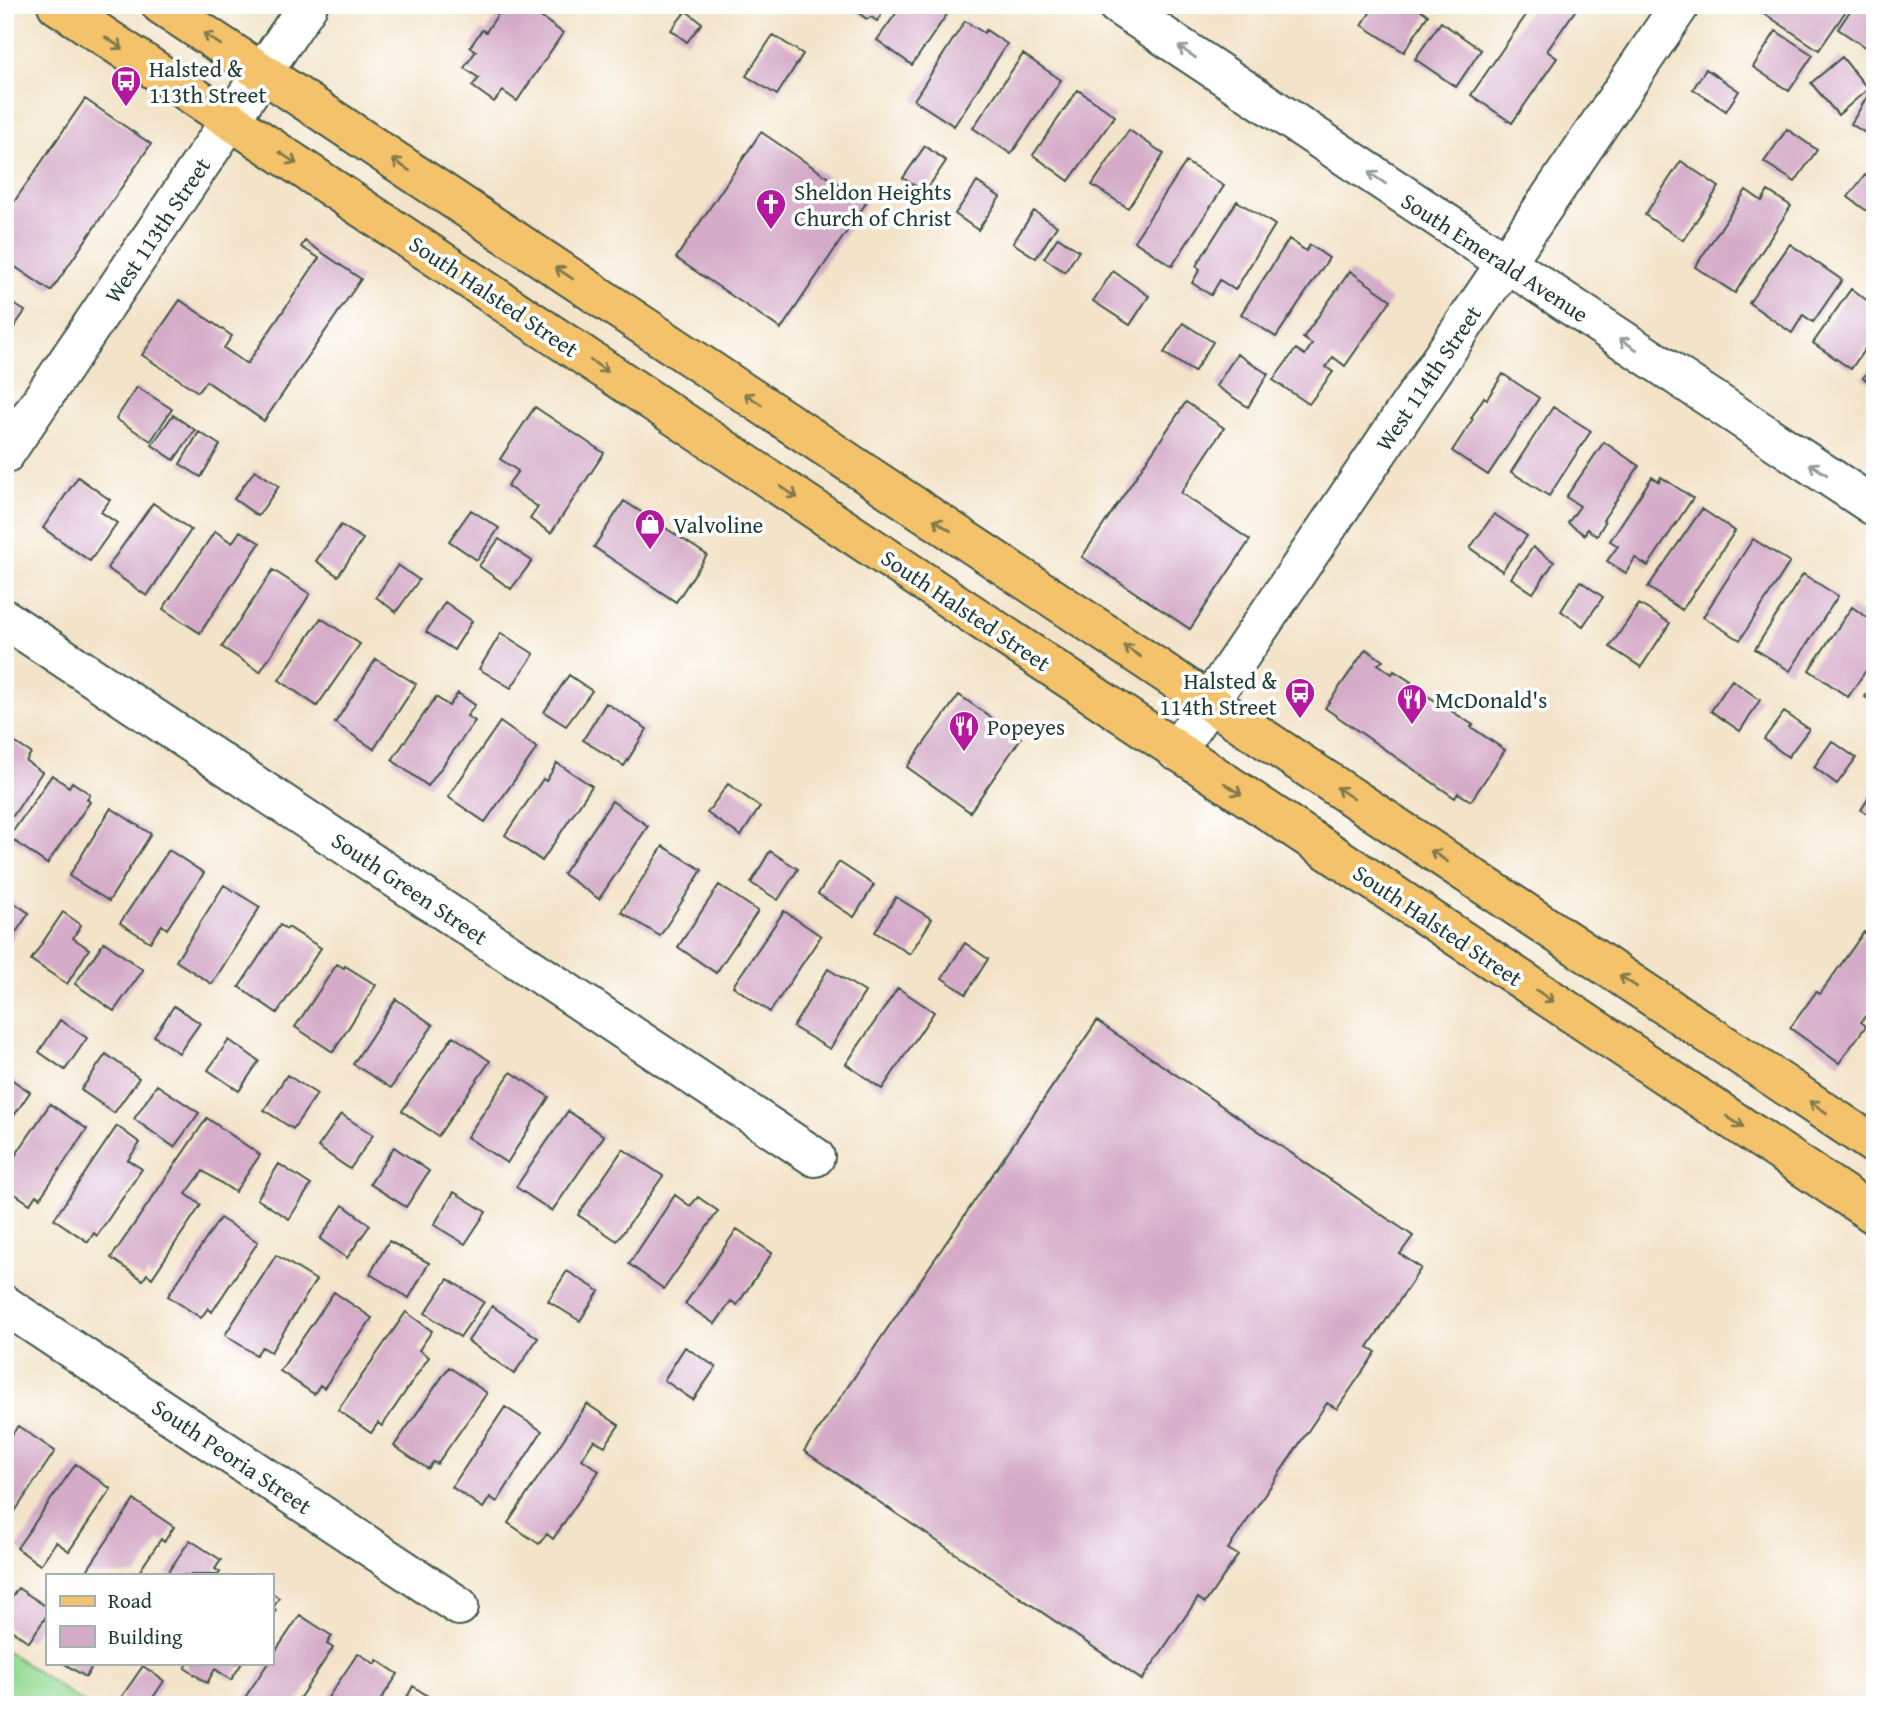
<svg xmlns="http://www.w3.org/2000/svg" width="1880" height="1710" font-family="'Gentium Book Plus',serif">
	<rect width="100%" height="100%" fill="#fff"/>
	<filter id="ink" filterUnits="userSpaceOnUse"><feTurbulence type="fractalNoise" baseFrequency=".0143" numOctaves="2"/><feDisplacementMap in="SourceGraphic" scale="14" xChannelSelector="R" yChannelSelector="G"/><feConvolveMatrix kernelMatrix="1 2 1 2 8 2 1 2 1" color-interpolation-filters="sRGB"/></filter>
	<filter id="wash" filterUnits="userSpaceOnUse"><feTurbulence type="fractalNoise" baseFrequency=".00686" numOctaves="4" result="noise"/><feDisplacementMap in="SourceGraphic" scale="28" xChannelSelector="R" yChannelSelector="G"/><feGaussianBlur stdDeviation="1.57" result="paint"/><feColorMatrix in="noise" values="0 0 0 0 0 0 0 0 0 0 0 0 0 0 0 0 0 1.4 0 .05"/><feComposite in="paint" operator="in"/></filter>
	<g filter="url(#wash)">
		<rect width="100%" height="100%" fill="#f3e3c8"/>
		<!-- green -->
		<path fill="#96db94" stroke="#5a8c64" stroke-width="2" d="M 5,1650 L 87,1705 L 5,1705 Z"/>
		<g id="blocks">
			<!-- building -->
			<path fill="#d4abc8" d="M 504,5 L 524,5 L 563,33 L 517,101 L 503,91 L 494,102 L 472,86 L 479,78 L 464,68 L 476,51 L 470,47 L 482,30 L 486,32 Z
				M 847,5 L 888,5 L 877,21 L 871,17 L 867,19 Z
				M 902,5 L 944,5 L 950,10 L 912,65 L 877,40 Z
				M 1375,5 L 1414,5 L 1428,15 L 1404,52 L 1362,25 Z
				M 1533,5 L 1579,5 L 1547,51 L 1557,58 L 1512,123 L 1471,95 Z
				M 1762,5 L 1850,5 L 1819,50 L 1759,10 Z
				M 1854,5 L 1875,5 L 1875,54 L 1838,29 Z
				M 686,11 L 702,23 L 687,42 L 671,30 Z
				M 965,21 L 984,33 L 986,30 L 1007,44 L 954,126 L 914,100 Z
				M 1441,22 L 1481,50 L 1456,87 L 1415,59 Z
				M 1776,31 L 1813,55 L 1789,91 L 1753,67 Z
				M 773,35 L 803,54 L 777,95 L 746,76 Z
				M 1023,54 L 1061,80 L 1011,154 L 973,128 Z
				M 1842,57 L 1868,89 L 1838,115 L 1811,83 Z
				M 1706,69 L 1739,91 L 1726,111 L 1693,89 Z
				M 1078,90 L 1115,116 L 1069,181 L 1033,155 Z
				M 1868,95 L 1875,99 L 1875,132 L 1872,137 L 1851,124 Z
				M 85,99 L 151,144 L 51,291 L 5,260 L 5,215 Z
				M 1787,129 L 1817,150 L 1795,182 L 1764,162 Z
				M 1129,130 L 1164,154 L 1128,208 L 1092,185 Z
				M 761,132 L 866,203 L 781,329 L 676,258 Z
				M 925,146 L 946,161 L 925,192 L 903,178 Z
				M 1681,161 L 1719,187 L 1683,240 L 1645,215 Z
				M 1186,162 L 1224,186 L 1172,266 L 1134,241 Z
				M 1865,175 L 1875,182 L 1875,217 L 1848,197 Z
				M 977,182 L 1000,197 L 978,230 L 955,214 Z
				M 1746,190 L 1762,201 L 1768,191 L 1791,206 L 1735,293 L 1695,267 Z
				M 1237,201 L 1275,225 L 1235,290 L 1220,280 L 1211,295 L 1192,283 L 1200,269 L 1196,266 Z
				M 1034,211 L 1057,226 L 1036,258 L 1013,243 Z
				M 1058,237 L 1079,251 L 1065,272 L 1044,258 Z
				M 1289,239 L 1306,251 L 1310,245 L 1329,258 L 1276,337 L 1241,314 Z
				M 305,241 L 361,279 L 264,421 L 206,381 L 198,392 L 142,355 L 180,300 L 232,336 L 224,348 L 247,364 L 319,258 L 301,247 Z
				M 1790,244 L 1842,280 L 1813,322 L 1803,315 L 1792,333 L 1749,303 Z
				M 1113,271 L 1149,296 L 1130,325 L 1093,301 Z
				M 1350,271 L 1391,300 L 1345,366 L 1333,357 L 1326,367 L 1333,372 L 1309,404 L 1273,380 L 1296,349 L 1305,355 L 1312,344 L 1303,338 Z
				M 1851,289 L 1875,306 L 1875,334 L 1851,369 L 1813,343 Z
				M 5,299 L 25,311 L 5,341 Z
				M 1183,323 L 1213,342 L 1194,372 L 1164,353 Z
				M 1237,354 L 1268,374 L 1248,407 L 1216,386 Z
				M 1875,361 L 1875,386 L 1863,378 Z
				M 1503,374 L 1539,398 L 1488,475 L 1452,451 L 1473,419 L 1471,418 L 1484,397 L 1487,399 Z
				M 137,387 L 172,409 L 151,441 L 116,419 Z
				M 1186,402 L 1224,428 L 1181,493 L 1250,540 L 1190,629 L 1082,557 Z
				M 535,407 L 604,453 L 551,533 L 530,519 L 538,507 L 507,486 L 518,471 L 500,459 Z
				M 1553,407 L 1591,431 L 1549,496 L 1511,472 Z
				M 173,415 L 195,430 L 174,460 L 152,445 Z
				M 199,432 L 220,445 L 201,477 L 180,464 Z
				M 1604,442 L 1639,466 L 1603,520 L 1605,522 L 1597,536 L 1587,529 L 1585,535 L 1568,523 L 1580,506 L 1566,497 Z
				M 255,470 L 279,486 L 258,516 L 234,499 Z
				M 78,477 L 110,500 L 101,512 L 117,523 L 90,561 L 43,528 Z
				M 1652,477 L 1659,482 L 1661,477 L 1693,498 L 1648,566 L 1635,558 L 1626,573 L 1607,561 L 1618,546 L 1610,541 Z
				M 624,501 L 707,555 L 676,602 L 594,547 Z
				M 153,503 L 191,530 L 147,596 L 107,568 Z
				M 1702,509 L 1735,531 L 1682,610 L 1648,587 Z
				M 471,510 L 499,528 L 477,560 L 449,541 Z
				M 1494,514 L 1527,536 L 1502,571 L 1470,548 Z
				M 341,525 L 363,539 L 338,576 L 316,561 Z
				M 215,531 L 232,543 L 240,531 L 260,543 L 200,633 L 163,609 Z
				M 499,539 L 532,561 L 511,589 L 479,566 Z
				M 1753,539 L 1790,562 L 1740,640 L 1703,617 Z
				M 1533,547 L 1554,562 L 1533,593 L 1511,578 Z
				M 398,565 L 419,580 L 396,612 L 376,597 Z
				M 273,570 L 310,594 L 260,672 L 222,647 Z
				M 1803,574 L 1838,596 L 1790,671 L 1755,649 Z
				M 1580,581 L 1603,597 L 1583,626 L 1561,611 Z
				M 445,602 L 472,621 L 454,650 L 426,632 Z
				M 1639,604 L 1670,623 L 1641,667 L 1610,647 Z
				M 1852,607 L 1875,623 L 1875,657 L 1848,697 L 1809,670 Z
				M 321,618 L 360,644 L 317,706 L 279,680 Z
				M 501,633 L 534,654 L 511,688 L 479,669 Z
				M 1366,649 L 1383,661 L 1378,664 L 1392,674 L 1394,671 L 1411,682 L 1409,684 L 1473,725 L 1471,727 L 1505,750 L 1471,801 L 1458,793 L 1455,798 L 1325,708 Z
				M 376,659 L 416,684 L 374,749 L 335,723 Z
				M 569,675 L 592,691 L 566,726 L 544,712 Z
				M 1732,680 L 1760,700 L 1740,731 L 1711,711 Z
				M 1875,682 L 1875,703 L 1865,697 Z
				M 458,693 L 475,705 L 467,716 L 475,721 L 428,786 L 392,760 L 436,697 L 449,706 Z
				M 959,695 L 1021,738 L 970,812 L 907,767 Z
				M 606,703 L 647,729 L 624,766 L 583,740 Z
				M 1784,712 L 1809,729 L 1788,757 L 1764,739 Z
				M 500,722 L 537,748 L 485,822 L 448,797 Z
				M 5,736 L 31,753 L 26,761 L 42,772 L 13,816 L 5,811 Z
				M 1832,741 L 1856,758 L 1837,784 L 1814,767 Z
				M 557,763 L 592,786 L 542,861 L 505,835 L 543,779 L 546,781 Z
				M 52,775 L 69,787 L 72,782 L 90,794 L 87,799 L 90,802 L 47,864 L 9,837 Z
				M 728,784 L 760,807 L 741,836 L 707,813 Z
				M 1875,788 L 1875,819 L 1861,810 Z
				M 612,801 L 648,826 L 599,899 L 563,874 Z
				M 111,808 L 151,834 L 109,901 L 69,876 Z
				M 663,846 L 702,870 L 660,936 L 621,912 Z
				M 169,850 L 204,873 L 167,929 L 162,925 L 150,942 L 120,923 Z
				M 770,851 L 798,869 L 778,900 L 751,883 Z
				M 839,862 L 874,885 L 854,917 L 818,894 Z
				M 224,885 L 260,907 L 212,984 L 176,961 Z
				M 719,885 L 758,911 L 716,973 L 678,947 Z
				M 896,897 L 932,919 L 910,954 L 875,932 Z
				M 7,898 L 29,913 L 8,944 L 5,942 Z
				M 784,911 L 821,936 L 770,1012 L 733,986 Z
				M 63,912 L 81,925 L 73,938 L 89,949 L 67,984 L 31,960 Z
				M 280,925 L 287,929 L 288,927 L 321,948 L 277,1013 L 239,987 Z
				M 1864,932 L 1875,940 L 1875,1003 L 1861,1022 L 1866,1026 L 1839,1063 L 1790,1028 L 1816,992 L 1820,994 Z
				M 104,942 L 143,970 L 114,1011 L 75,984 Z
				M 965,943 L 988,959 L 966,994 L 942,978 Z
				M 337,964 L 344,968 L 345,966 L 376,985 L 333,1052 L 295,1027 Z
				M 828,969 L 865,992 L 830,1049 L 793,1027 Z
				M 898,988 L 934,1012 L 882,1089 L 846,1064 Z
				M 396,999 L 433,1025 L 391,1088 L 353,1064 Z
				M 174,1006 L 200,1023 L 179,1053 L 154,1036 Z
				M 60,1020 L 87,1038 L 65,1070 L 39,1052 Z
				M 1097,1021 L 1413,1236 L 1400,1254 L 1421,1268 L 1368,1347 L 1376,1352 L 1337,1409 L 1327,1403 L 1228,1549 L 1238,1555 L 1205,1603 L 1198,1598 L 1142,1680 L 804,1451 Z
				M 453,1036 L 490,1061 L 438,1136 L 402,1111 Z
				M 229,1040 L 259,1061 L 239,1091 L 208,1070 Z
				M 106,1054 L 139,1078 L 114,1113 L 81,1090 Z
				M 511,1072 L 549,1097 L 507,1163 L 467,1137 Z
				M 5,1075 L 30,1092 L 5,1129 Z
				M 287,1075 L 317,1094 L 293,1129 L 264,1110 Z
				M 157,1085 L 199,1113 L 174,1147 L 134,1119 Z
				M 50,1104 L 87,1129 L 40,1198 L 36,1195 L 30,1204 L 5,1187 L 5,1171 Z
				M 568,1111 L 604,1136 L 552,1211 L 516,1187 Z
				M 341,1114 L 373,1135 L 350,1169 L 318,1147 Z
				M 207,1118 L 260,1155 L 235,1192 L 203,1171 L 186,1194 L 201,1205 L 152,1278 L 147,1274 L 143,1280 L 111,1258 Z
				M 117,1126 L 140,1143 L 128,1160 L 142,1169 L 97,1236 L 94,1233 L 88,1242 L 54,1219 Z
				M 394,1147 L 429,1171 L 406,1207 L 370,1184 Z
				M 623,1149 L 663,1176 L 617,1241 L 578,1215 Z
				M 279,1164 L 311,1185 L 289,1219 L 257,1199 Z
				M 454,1192 L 486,1212 L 465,1244 L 434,1225 Z
				M 675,1195 L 690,1206 L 698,1197 L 718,1211 L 664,1289 L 629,1264 Z
				M 343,1205 L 370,1225 L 347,1258 L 320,1239 Z
				M 220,1218 L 258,1242 L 212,1312 L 208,1308 L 201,1318 L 168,1296 Z
				M 737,1229 L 772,1253 L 737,1305 L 731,1301 L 715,1324 L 685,1304 Z
				M 389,1241 L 429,1263 L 409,1298 L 370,1274 Z
				M 276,1255 L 316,1280 L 271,1352 L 262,1347 L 256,1355 L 225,1335 Z
				M 567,1271 L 599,1291 L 580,1321 L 548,1301 Z
				M 448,1279 L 484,1302 L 460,1337 L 425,1313 Z
				M 334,1292 L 372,1318 L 324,1388 L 320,1385 L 314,1394 L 280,1371 Z
				M 492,1306 L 538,1338 L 514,1374 L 468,1341 Z
				M 406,1312 L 432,1331 L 419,1350 L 429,1357 L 382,1426 L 378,1423 L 371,1433 L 338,1410 Z
				M 685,1347 L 716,1367 L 693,1400 L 664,1380 Z
				M 449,1367 L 487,1393 L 437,1464 L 433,1462 L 428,1469 L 394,1446 Z
				M 587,1404 L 619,1425 L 605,1446 L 594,1440 L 582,1459 L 599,1471 L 553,1539 L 547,1534 L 539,1544 L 508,1523 Z
				M 505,1407 L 542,1431 L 497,1502 L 490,1497 L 483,1508 L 452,1487 Z
				M 18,1426 L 55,1451 L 10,1519 L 5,1516 L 5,1445 Z
				M 76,1464 L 111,1489 L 69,1551 L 56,1542 L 40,1565 L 17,1548 Z
				M 134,1500 L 174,1527 L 164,1542 L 161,1539 L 137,1575 L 84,1575 Z
				M 190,1540 L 221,1560 L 215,1569 L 220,1572 L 218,1575 L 166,1575 Z
				M 18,1588 L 47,1607 L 47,1615 L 29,1642 L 5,1626 L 5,1607 Z
				M 271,1592 L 279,1598 L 273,1608 L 276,1610 L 271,1618 Z
				M 300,1615 L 332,1636 L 327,1644 L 333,1648 L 295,1705 L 240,1705 L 268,1663 L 271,1663 L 271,1658 Z
				M 358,1653 L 375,1664 L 377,1660 L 398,1674 L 377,1705 L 323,1705 Z
				M 63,1663 L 94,1663 L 86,1677 Z
				M 189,1663 L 242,1663 L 231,1680 L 215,1669 L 207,1683 L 185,1668 Z
				M 143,1666 L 164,1681 L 148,1705 L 128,1705 L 120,1699 Z
				M 413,1686 L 441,1705 L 403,1705 Z"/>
		</g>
	</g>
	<g filter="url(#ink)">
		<use href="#blocks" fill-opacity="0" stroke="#3f564a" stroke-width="2"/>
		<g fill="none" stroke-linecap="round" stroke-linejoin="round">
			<!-- minor casing -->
			<g stroke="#3f564a" stroke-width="42">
				<path id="minor" d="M 1117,5 L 1875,507
					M 5,454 L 308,5
					M 5,619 L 815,1157
					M 1176,751 L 1680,5
					M 5,1305 L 459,1606"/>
			</g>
			<!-- major casing -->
			<g stroke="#3f564a" stroke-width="42">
				<path id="major" d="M 57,5 L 1875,1215
					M 161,5 L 1875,1145"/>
			</g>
			<!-- minor -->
			<use href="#minor" stroke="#fff" stroke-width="38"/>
			<!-- major -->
			<use href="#major" stroke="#f4c26a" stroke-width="38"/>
		</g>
		<!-- one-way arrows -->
		<defs><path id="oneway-shaft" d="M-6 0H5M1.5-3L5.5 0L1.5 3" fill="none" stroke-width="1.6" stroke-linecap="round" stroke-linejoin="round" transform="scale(1.75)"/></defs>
		<g stroke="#7f794c">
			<use href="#oneway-shaft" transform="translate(212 39) rotate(-146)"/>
			<use href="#oneway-shaft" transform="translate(114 43) rotate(33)"/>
			<use href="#oneway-shaft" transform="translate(288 158) rotate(34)"/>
			<use href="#oneway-shaft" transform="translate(401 165) rotate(-146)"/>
			<use href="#oneway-shaft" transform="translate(564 273) rotate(-146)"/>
			<use href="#oneway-shaft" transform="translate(599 366) rotate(34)"/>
			<use href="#oneway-shaft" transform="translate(753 399) rotate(-146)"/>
			<use href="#oneway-shaft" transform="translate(789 492) rotate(34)"/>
			<use href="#oneway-shaft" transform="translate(942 525) rotate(-146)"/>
			<use href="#oneway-shaft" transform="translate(1132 651) rotate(-146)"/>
			<use href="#oneway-shaft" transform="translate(1233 789) rotate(34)"/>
			<use href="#oneway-shaft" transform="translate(1345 793) rotate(-146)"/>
			<use href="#oneway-shaft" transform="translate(1439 856) rotate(-146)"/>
			<use href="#oneway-shaft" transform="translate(1628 981) rotate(-146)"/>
			<use href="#oneway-shaft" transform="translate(1545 996) rotate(34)"/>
			<use href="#oneway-shaft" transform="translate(1818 1107) rotate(-146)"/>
			<use href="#oneway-shaft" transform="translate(1735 1122) rotate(34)"/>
		</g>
		<g stroke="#8f9e9a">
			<use href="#oneway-shaft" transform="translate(1187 52) rotate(-146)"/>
			<use href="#oneway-shaft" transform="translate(1377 178) rotate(-146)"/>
			<use href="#oneway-shaft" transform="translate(1628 344) rotate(-147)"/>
			<use href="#oneway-shaft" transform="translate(1818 469) rotate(-147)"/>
		</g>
	</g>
	<!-- icons -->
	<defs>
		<g id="bus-pin" transform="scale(1.575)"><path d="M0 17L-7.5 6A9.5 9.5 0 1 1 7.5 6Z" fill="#b5179e" stroke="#fff"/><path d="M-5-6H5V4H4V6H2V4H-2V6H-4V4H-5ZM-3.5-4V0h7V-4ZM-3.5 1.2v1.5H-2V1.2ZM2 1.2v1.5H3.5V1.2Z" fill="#fff"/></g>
		<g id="church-pin" transform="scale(1.575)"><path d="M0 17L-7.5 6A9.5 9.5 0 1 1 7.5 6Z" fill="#b5179e" stroke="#fff"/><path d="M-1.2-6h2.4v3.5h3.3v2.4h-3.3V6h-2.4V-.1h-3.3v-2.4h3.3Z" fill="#fff"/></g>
		<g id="shop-pin" transform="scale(1.575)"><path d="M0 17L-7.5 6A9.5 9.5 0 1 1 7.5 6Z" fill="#b5179e" stroke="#fff"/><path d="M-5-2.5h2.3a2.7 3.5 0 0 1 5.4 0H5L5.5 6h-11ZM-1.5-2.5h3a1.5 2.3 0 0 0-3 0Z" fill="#fff"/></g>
		<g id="restaurant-pin" transform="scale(1.575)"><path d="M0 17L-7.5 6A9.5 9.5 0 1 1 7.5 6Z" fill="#b5179e" stroke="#fff"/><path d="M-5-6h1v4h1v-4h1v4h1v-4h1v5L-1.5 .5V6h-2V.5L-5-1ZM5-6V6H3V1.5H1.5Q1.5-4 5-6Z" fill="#fff"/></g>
	</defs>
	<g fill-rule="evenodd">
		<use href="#bus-pin" x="126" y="81"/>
		<use href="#church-pin" x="771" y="204"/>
		<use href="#shop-pin" x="650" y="524"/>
		<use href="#bus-pin" x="1300" y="693"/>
		<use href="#restaurant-pin" x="1412" y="699"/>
		<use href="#restaurant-pin" x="964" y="726"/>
	</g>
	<g text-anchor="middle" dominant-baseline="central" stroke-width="7" stroke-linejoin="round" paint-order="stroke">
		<!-- poi labels -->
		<g font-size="23" fill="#1f3d34" stroke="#fff" text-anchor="start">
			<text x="149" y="68">Halsted &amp;<tspan x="149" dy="26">113th Street</tspan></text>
			<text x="794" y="191">Sheldon Heights<tspan x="794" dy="26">Church of Christ</tspan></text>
			<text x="673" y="524">Valvoline</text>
			<text x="1277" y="680" text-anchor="end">Halsted &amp;<tspan x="1277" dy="26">114th Street</tspan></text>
			<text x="1435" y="699">McDonald's</text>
			<text x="987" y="726">Popeyes</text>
		</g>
		<!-- street labels -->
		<g font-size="23" fill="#1f3d34" stroke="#fff">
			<text transform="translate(157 230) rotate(-56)">West 113th Street</text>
			<text transform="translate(1495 257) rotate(33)">South Emerald Avenue</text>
			<text transform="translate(494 296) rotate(34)">South Halsted Street</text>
			<text transform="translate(1428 378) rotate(-56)">West 114th Street</text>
			<text transform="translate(966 610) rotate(34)">South Halsted Street</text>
			<text transform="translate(410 888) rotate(34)">South Green Street</text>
			<text transform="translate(1438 925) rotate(34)">South Halsted Street</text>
			<text transform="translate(232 1456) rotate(34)">South Peoria Street</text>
		</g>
	</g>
	<!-- margin -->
	<rect width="1880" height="1710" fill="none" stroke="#fff" stroke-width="28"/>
	<!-- legend -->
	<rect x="46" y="1574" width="228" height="91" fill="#ffffff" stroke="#a5b1ae" stroke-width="2"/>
	<rect x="60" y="1596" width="35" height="10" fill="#f4c26a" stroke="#a5b1ae" stroke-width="2"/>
	<text x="108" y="1608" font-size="21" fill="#1f3d34">Road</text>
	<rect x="60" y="1626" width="35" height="21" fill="#d4abc8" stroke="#a5b1ae" stroke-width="2"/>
	<text x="108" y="1644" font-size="21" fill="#1f3d34">Building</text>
</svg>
